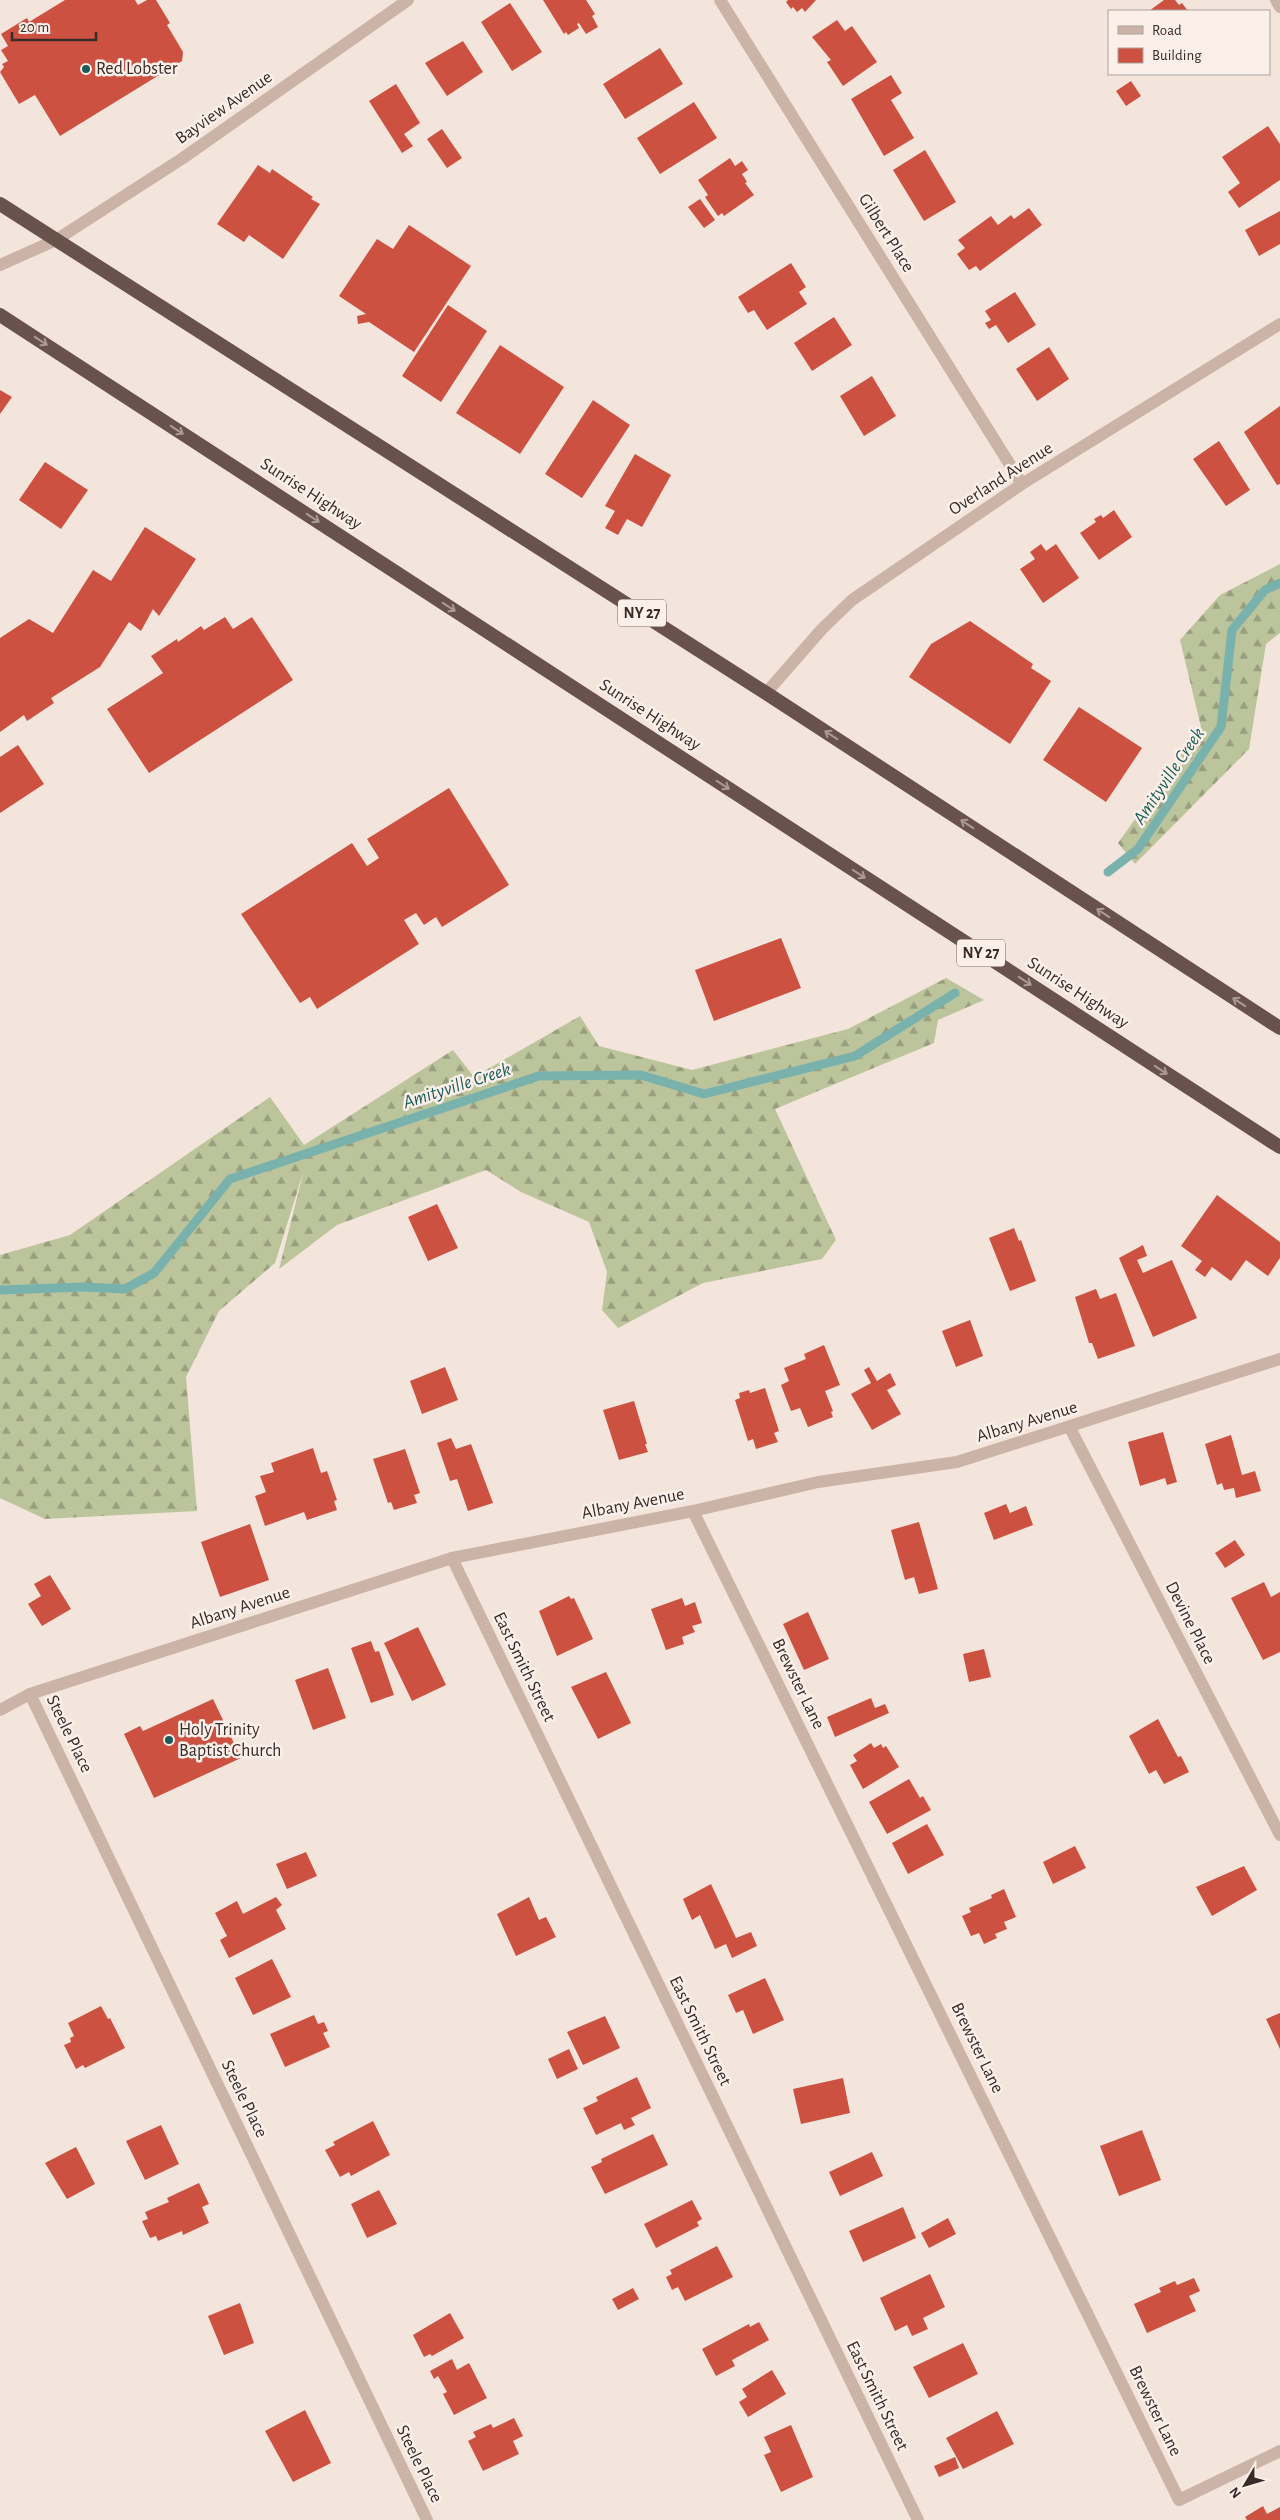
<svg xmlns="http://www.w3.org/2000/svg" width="1280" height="2520" font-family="'Alegreya Sans',sans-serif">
	<defs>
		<pattern id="forest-firs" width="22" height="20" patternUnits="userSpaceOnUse" patternTransform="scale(1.25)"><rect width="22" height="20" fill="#bbc49b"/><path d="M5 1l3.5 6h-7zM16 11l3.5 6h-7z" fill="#999f7e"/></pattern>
	</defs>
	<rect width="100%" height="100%" fill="#f3e5dc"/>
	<!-- forest -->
	<path fill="url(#forest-firs)" d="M 1280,564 L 1280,633 L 1266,644 L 1249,749 L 1135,864 L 1118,843 L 1201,727 L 1180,640 L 1220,595 Z
		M 946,978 L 984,1000 L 938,1020 L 934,1043 L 775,1109 L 836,1240 L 822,1259 L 703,1283 L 618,1328 L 602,1310 L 607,1272 L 589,1222 L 521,1192 L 486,1170 L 337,1225 L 279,1269 L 304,1170 L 275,1263 L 219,1311 L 186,1377 L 197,1511 L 45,1519 L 0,1498 L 0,1255 L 70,1235 L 270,1097 L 304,1145 L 453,1050 L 474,1077 L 580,1016 L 599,1046 L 692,1070 L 848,1029 Z"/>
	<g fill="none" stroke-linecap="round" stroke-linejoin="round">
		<!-- stream -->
		<path stroke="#79b2ad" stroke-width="9" d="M 1108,872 L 1138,849 L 1221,727 L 1232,630 L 1265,590 L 1280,583
			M 0,1290 L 84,1287 L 125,1289 L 154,1273 L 230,1179 L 539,1076 L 641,1075 L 704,1094 L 855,1056 L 955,993"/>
	</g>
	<!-- building -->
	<path fill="#cc5141" d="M 65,0 L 135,0 L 138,5 L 147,0 L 156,0 L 170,23 L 167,25 L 183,52 L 182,61 L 60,136 L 35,95 L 19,104 L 0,72 L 4,67 L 2,64 L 8,61 L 1,50 L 8,46 L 1,34 L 27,18 L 29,22 Z
		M 543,0 L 586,0 L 595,14 L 592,16 L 598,27 L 586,34 L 579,23 L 577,24 L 579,28 L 568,35 L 566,32 L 564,34 Z
		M 788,0 L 816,0 L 805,12 L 802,8 L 797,12 L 793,7 L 791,9 L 786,2 Z
		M 1164,0 L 1175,0 L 1179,5 L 1182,3 L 1188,11 L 1149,11 Z
		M 510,3 L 542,52 L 512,71 L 481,22 Z
		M 837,20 L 845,31 L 852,26 L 877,62 L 843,86 L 827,62 L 831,60 L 812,37 Z
		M 463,41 L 483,72 L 447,96 L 425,63 Z
		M 660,48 L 683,84 L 625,119 L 603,84 Z
		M 891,75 L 902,93 L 891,100 L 914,138 L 884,156 L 851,99 Z
		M 1131,81 L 1141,96 L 1126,106 L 1116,91 Z
		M 396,84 L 420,123 L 404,134 L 413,146 L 402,153 L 369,101 Z
		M 694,102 L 717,138 L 660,174 L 637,138 Z
		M 1268,126 L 1280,144 L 1280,180 L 1239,208 L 1228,192 L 1240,183 L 1222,157 Z
		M 442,129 L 462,158 L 447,168 L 427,139 Z
		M 925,150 L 956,202 L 924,221 L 893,170 Z
		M 730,158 L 735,166 L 742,161 L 748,170 L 742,174 L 747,182 L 745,183 L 754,195 L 724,216 L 722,213 L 718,216 L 705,197 L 708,195 L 698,180 Z
		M 258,165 L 270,173 L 272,169 L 313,197 L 311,199 L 320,204 L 283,259 L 249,235 L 244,242 L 217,224 Z
		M 700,199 L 715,220 L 704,228 L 688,207 Z
		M 1029,208 L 1042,225 L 980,271 L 976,266 L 969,270 L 957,254 L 965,248 L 958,240 L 991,216 L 998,225 L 1011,215 L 1014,219 Z
		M 1280,211 L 1280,244 L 1259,256 L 1245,230 Z
		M 409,225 L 471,266 L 414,352 L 369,322 L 358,324 L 357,316 L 366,314 L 339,296 L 377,239 L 393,249 Z
		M 791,263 L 806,287 L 799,292 L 807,304 L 767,330 L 754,310 L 748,313 L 738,297 Z
		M 1015,292 L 1036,325 L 1008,343 L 996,325 L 989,329 L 985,323 L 991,320 L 985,311 Z
		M 448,305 L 487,331 L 441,402 L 402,376 Z
		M 834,317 L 852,345 L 812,371 L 794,343 Z
		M 500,345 L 564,387 L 520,454 L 456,413 Z
		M 1049,347 L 1069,379 L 1037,401 L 1016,369 Z
		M 872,376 L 896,416 L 864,436 L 840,396 Z
		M 0,390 L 12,397 L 0,414 Z
		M 593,400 L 630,425 L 582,498 L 545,474 Z
		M 1280,406 L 1280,484 L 1277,485 L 1244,432 Z
		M 1219,441 L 1250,490 L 1226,506 L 1193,459 Z
		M 635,454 L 671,475 L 642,527 L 627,519 L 618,535 L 605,528 L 615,511 L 605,506 Z
		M 45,462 L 88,490 L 61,529 L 19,500 Z
		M 1114,510 L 1132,537 L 1099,560 L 1080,533 L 1096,522 L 1094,519 L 1101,515 L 1103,518 Z
		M 145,527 L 196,559 L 159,616 L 153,609 L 141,631 L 129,622 L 100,667 L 51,698 L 54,703 L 27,721 L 24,715 L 0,732 L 0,638 L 29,619 L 53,633 L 93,570 L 111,581 Z
		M 1041,544 L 1046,551 L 1056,544 L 1079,578 L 1043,603 L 1020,569 L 1035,559 L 1030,552 Z
		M 225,617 L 233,629 L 252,617 L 293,680 L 149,773 L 107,709 L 163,673 L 151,656 L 177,639 L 178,642 L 201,626 L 204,630 Z
		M 970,621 L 1033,664 L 1031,668 L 1051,681 L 1010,744 L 909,677 L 931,644 Z
		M 1079,707 L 1142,748 L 1106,802 L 1043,760 Z
		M 18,745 L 44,784 L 0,813 L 0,757 Z
		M 449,788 L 509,885 L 442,927 L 436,917 L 424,925 L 416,913 L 404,920 L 419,944 L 317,1009 L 310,997 L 300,1003 L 241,914 L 352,843 L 367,866 L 379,858 L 367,839 Z
		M 781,938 L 801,988 L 714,1021 L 695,970 Z
		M 1217,1195 L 1280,1242 L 1280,1258 L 1268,1276 L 1246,1260 L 1231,1281 L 1212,1267 L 1205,1277 L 1195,1270 L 1202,1261 L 1181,1246 Z
		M 437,1204 L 458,1248 L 428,1261 L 408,1217 Z
		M 1014,1228 L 1019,1241 L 1021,1240 L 1036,1281 L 1010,1291 L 989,1238 Z
		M 1143,1245 L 1147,1256 L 1137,1260 L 1143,1273 L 1172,1260 L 1197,1318 L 1153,1337 L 1119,1258 Z
		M 1096,1289 L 1100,1299 L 1116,1293 L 1135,1346 L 1098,1359 L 1092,1343 L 1089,1343 L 1075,1297 Z
		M 970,1320 L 983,1356 L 956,1367 L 942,1331 Z
		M 824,1345 L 840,1385 L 825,1391 L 833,1411 L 831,1412 L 833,1417 L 808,1427 L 800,1408 L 791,1411 L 781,1385 L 789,1381 L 784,1368 L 806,1359 L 804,1354 Z
		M 445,1367 L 458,1400 L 422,1414 L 410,1381 Z
		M 869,1367 L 877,1381 L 890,1373 L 896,1385 L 887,1390 L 901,1414 L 872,1430 L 851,1394 L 871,1383 L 864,1370 Z
		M 765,1388 L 779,1431 L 774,1433 L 778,1442 L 756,1449 L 753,1439 L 748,1441 L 735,1400 L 740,1398 L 739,1393 L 749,1390 L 750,1393 Z
		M 634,1401 L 647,1444 L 645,1444 L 648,1452 L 619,1460 L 603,1410 Z
		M 1163,1432 L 1177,1482 L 1167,1485 L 1165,1478 L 1140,1486 L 1128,1442 Z
		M 1231,1435 L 1242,1475 L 1255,1471 L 1261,1491 L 1236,1498 L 1234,1488 L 1224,1490 L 1222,1483 L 1217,1485 L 1205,1444 Z
		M 451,1438 L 456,1449 L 471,1444 L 493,1503 L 468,1511 L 457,1479 L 450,1481 L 437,1443 Z
		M 313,1448 L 321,1473 L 327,1471 L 337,1500 L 334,1501 L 337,1510 L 307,1520 L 304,1512 L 265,1526 L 255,1496 L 266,1492 L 260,1476 L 274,1472 L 271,1463 Z
		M 405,1449 L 420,1493 L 414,1495 L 417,1503 L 394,1510 L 391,1502 L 388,1503 L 373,1459 Z
		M 1006,1504 L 1010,1513 L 1026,1506 L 1033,1525 L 994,1540 L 984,1513 Z
		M 919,1522 L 938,1589 L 919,1594 L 914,1577 L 905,1580 L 891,1530 Z
		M 250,1524 L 269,1580 L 220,1597 L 201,1542 Z
		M 1235,1540 L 1245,1555 L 1225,1568 L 1215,1553 Z
		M 50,1575 L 71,1609 L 42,1626 L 28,1604 L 41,1596 L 34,1584 Z
		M 1264,1582 L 1271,1597 L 1280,1592 L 1280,1652 L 1263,1660 L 1231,1598 Z
		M 569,1596 L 571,1599 L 574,1598 L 593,1639 L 557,1656 L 539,1611 Z
		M 682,1598 L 685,1606 L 695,1602 L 702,1623 L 692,1626 L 695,1632 L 682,1637 L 684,1644 L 666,1650 L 651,1609 Z
		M 808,1612 L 829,1659 L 804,1670 L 783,1624 Z
		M 418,1627 L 446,1685 L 412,1701 L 384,1643 Z
		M 371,1641 L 375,1652 L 379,1651 L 394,1695 L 371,1703 L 351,1648 Z
		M 984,1649 L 991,1677 L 969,1682 L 963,1654 Z
		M 328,1668 L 346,1718 L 313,1730 L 295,1680 Z
		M 606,1672 L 631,1723 L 598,1739 L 571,1687 Z
		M 871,1698 L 875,1708 L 885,1704 L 889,1713 L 835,1737 L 827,1717 Z
		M 213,1699 L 241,1758 L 154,1798 L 124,1734 L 140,1726 L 143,1731 Z
		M 1158,1719 L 1178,1757 L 1181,1756 L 1189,1772 L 1164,1784 L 1156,1770 L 1149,1774 L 1129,1736 Z
		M 871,1743 L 874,1748 L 881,1744 L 883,1748 L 886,1746 L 899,1767 L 863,1789 L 850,1765 L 857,1761 L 853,1755 Z
		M 909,1779 L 920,1798 L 923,1796 L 931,1810 L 887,1834 L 869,1802 Z
		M 927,1824 L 944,1855 L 908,1874 L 892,1843 Z
		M 1075,1846 L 1086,1868 L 1053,1884 L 1043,1862 Z
		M 306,1852 L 317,1876 L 287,1889 L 276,1864 Z
		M 1244,1866 L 1257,1890 L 1212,1916 L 1196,1887 Z
		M 711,1884 L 736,1938 L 751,1932 L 757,1946 L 732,1958 L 726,1944 L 715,1949 L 700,1915 L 692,1920 L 683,1899 Z
		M 1004,1889 L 1016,1917 L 1004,1922 L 1007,1929 L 995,1934 L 997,1938 L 984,1944 L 979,1933 L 971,1936 L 962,1916 L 971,1912 L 969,1908 L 992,1898 L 991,1895 Z
		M 276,1897 L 282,1905 L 276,1910 L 286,1929 L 229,1958 L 220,1940 L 227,1936 L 215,1913 L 237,1901 L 243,1914 Z
		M 529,1897 L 539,1920 L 546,1917 L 556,1937 L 516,1956 L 497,1914 Z
		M 272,1959 L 291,1997 L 253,2015 L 235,1978 Z
		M 765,1978 L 784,2020 L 753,2034 L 743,2010 L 736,2013 L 728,1995 Z
		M 101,2006 L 108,2019 L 110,2018 L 125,2048 L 85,2068 L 83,2065 L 76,2069 L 64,2045 L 71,2042 L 70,2038 L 74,2036 L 68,2023 Z
		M 1280,2013 L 1280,2049 L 1266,2019 Z
		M 314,2015 L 318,2024 L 324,2022 L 328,2031 L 323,2033 L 330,2047 L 285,2067 L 270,2034 Z
		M 605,2016 L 620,2048 L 583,2065 L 567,2032 Z
		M 569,2049 L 578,2069 L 557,2079 L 548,2059 Z
		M 637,2077 L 651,2108 L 631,2118 L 635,2125 L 624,2130 L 621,2123 L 596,2135 L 583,2108 L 598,2101 L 596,2097 Z
		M 843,2078 L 850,2113 L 801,2124 L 793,2089 Z
		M 373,2121 L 390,2155 L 351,2176 L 349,2172 L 340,2177 L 325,2150 L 335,2145 L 333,2142 Z
		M 161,2125 L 179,2164 L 145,2180 L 126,2141 Z
		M 1142,2130 L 1161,2180 L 1119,2196 L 1100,2146 Z
		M 653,2134 L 668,2165 L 605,2194 L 591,2167 L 602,2162 L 601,2159 Z
		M 76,2147 L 95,2184 L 67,2199 L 45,2163 Z
		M 872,2152 L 883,2176 L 840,2196 L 829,2172 Z
		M 199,2183 L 209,2204 L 202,2207 L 209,2223 L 183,2235 L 182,2231 L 158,2241 L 156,2236 L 150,2238 L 142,2221 L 148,2219 L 145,2212 L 169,2202 L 167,2198 Z
		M 379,2190 L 397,2224 L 367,2238 L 351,2204 Z
		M 692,2200 L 702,2219 L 697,2222 L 699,2226 L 656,2248 L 644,2224 Z
		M 903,2207 L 916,2238 L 863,2262 L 849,2231 Z
		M 948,2218 L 956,2234 L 929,2248 L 921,2233 Z
		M 717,2246 L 733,2277 L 685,2301 L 678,2287 L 672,2290 L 666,2277 L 672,2274 L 670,2270 Z
		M 930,2274 L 945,2307 L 923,2318 L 928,2329 L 912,2336 L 907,2325 L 895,2331 L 880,2298 Z
		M 1194,2278 L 1200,2291 L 1189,2296 L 1196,2311 L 1147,2333 L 1134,2304 L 1161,2292 L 1159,2288 L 1175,2281 L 1177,2285 Z
		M 633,2288 L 639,2299 L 618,2310 L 612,2299 Z
		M 240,2303 L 254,2343 L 224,2355 L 208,2316 Z
		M 450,2313 L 464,2338 L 432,2356 L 430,2354 L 424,2357 L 413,2335 Z
		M 759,2322 L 769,2340 L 732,2360 L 735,2366 L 716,2376 L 702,2349 L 749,2324 L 750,2327 Z
		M 963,2343 L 978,2374 L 929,2398 L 913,2367 Z
		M 452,2359 L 457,2370 L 469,2363 L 487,2398 L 454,2415 L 443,2394 L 447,2392 L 438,2376 L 434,2379 L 430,2371 Z
		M 772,2370 L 786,2394 L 748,2417 L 739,2402 L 747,2397 L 742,2389 Z
		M 305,2410 L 331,2463 L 293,2482 L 265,2431 Z
		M 997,2411 L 1014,2444 L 963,2469 L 946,2438 Z
		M 514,2418 L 523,2436 L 513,2441 L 519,2454 L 483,2471 L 468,2441 L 476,2437 L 473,2432 L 491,2424 L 493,2428 Z
		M 791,2425 L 813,2477 L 781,2492 L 764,2455 L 771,2452 L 764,2437 Z
		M 955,2457 L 959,2468 L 939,2477 L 934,2466 Z
		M 1263,2506 L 1267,2514 L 1280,2507 L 1280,2520 L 1247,2520 L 1245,2517 Z"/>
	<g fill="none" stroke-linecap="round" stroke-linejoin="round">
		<!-- minor -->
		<path stroke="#ccb3a7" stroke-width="12" d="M 720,0 L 1022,484
			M 1276,0 L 1280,7
			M 766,693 L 822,629 L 852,600 L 1022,484 L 1280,324
			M 1070,1428 L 1280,1835
			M 693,1511 L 1179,2500 L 1280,2451
			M 452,1558 L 918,2520
			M 30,1694 L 427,2520"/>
		<!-- tertiary -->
		<path stroke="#ccb3a7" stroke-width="12" d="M 0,265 L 56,240 L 183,158 L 408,0
			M 0,1710 L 30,1694 L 452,1558 L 693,1511 L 818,1482 L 957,1462 L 1280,1359"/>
		<!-- trunk -->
		<path stroke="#6a524c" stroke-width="14" d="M 0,204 L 766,693 L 1280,1028
			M 0,315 L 1280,1147"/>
	</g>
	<!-- one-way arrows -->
	<defs><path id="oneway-shaft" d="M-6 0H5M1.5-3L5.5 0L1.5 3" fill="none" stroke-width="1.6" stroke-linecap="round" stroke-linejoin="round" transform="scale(1.25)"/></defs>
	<g stroke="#ab9993">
		<use href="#oneway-shaft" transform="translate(41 341) rotate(33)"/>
		<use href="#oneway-shaft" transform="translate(177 430) rotate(33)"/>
		<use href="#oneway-shaft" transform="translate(313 518) rotate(33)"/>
		<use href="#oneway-shaft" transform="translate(449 607) rotate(33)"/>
		<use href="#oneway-shaft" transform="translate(831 735) rotate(-147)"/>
		<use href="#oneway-shaft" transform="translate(723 785) rotate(33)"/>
		<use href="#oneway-shaft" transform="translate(967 824) rotate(-147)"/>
		<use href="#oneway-shaft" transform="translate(859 874) rotate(33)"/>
		<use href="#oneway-shaft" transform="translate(1103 913) rotate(-147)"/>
		<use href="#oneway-shaft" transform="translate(1025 981) rotate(33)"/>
		<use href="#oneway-shaft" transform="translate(1239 1002) rotate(-147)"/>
		<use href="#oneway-shaft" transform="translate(1161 1070) rotate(33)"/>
	</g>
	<!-- markers -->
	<g fill="#1b5c58" stroke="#fbf0e9" stroke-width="2">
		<circle cx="86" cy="69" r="5"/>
		<circle cx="169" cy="1740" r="5"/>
	</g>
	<g text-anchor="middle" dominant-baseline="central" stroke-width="5" stroke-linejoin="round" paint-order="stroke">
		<!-- shield labels -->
		<g fill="#fbf0e9" stroke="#726662" stroke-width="1">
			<rect x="618" y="599.5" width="48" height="27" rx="4"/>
			<rect x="957" y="939.5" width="48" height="27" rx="4"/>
		</g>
		<g font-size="16" font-weight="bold" fill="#382b28">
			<text x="642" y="613">NY 27</text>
			<text x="981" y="953">NY 27</text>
		</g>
		<!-- poi labels -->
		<g font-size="18" fill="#382b28" stroke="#fbf0e9" text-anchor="start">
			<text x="96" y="69">Red Lobster</text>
			<text x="179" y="1730">Holy Trinity<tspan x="179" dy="21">Baptist Church</tspan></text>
		</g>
		<!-- street labels -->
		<g font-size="18" fill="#382b28" stroke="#fbf0e9">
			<text transform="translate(224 108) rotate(-35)">Bayview Avenue</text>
			<text transform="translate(886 233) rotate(58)">Gilbert Place</text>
			<text transform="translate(1001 479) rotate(-33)">Overland Avenue</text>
			<text transform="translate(311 494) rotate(33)">Sunrise Highway</text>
			<text transform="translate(650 715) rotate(33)">Sunrise Highway</text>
			<text transform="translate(1078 993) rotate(33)">Sunrise Highway</text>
			<text transform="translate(1027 1422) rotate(-17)">Albany Avenue</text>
			<text transform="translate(633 1504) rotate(-11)">Albany Avenue</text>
			<text transform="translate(240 1608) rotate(-18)">Albany Avenue</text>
			<text transform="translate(1190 1623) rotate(63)">Devine Place</text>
			<text transform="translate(524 1667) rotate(64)">East Smith Street</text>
			<text transform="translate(798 1684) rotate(64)">Brewster Lane</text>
			<text transform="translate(69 1734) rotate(64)">Steele Place</text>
			<text transform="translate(700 2031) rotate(64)">East Smith Street</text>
			<text transform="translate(977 2048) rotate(64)">Brewster Lane</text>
			<text transform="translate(244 2099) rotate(64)">Steele Place</text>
			<text transform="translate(877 2396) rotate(64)">East Smith Street</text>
			<text transform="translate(1155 2411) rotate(64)">Brewster Lane</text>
			<text transform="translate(419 2464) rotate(64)">Steele Place</text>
		</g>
		<!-- water labels -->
		<g font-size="19" font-style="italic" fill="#1b5c58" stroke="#fbf0e9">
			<text transform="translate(1169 776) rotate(-56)">Amityville Creek</text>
			<text transform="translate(457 1086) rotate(-18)">Amityville Creek</text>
		</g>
	</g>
	<!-- legend -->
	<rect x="1108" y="10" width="162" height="65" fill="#fbf0e9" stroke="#ada19c"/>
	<rect x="1118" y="26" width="25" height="8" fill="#ccb3a7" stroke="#ada19c"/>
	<text x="1152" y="35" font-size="15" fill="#382b28">Road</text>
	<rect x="1118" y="48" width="25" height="15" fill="#cc5141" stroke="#ada19c"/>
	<text x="1152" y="60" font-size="15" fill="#382b28">Building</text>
	<!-- north arrow -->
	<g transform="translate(1245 2485) rotate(232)" stroke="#fbf0e9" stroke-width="4" paint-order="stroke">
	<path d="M0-4L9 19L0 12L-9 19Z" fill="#382b28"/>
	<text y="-8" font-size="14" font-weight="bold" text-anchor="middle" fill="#382b28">N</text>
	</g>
	<!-- scale -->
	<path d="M12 32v8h84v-8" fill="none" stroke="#382b28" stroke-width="2.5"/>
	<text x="20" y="32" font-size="15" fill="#382b28" stroke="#fbf0e9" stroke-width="4" paint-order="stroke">20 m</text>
</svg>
